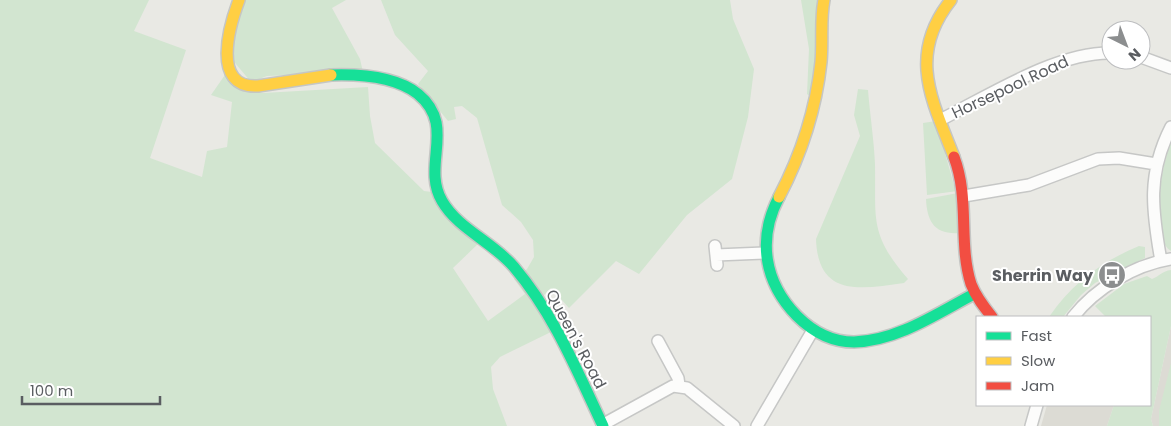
<svg xmlns="http://www.w3.org/2000/svg" width="1171" height="426" font-family="Poppins,sans-serif">
	<rect width="100%" height="100%" fill="#e9e9e4"/>
	<!-- education -->
	<path fill="#dcdbd4" d="M 1171,326 L 1171,426 L 1153,426 L 1151,419 Z
		M 1047,405 L 1114,405 L 1107,426 L 1041,426 Z"/>
	<!-- green -->
	<path fill="#d2e5d0" d="M 0,0 L 149,0 L 134,31 L 186,50 L 150,158 L 202,177 L 207,151 L 227,147 L 232,102 L 211,95 L 227,72 L 247,91 L 263,93 L 368,87 L 370,116 L 375,143 L 424,191 L 432,192 L 480,242 L 453,268 L 488,321 L 525,294 L 514,279 L 527,269 L 534,257 L 533,240 L 521,222 L 502,205 L 477,118 L 462,106 L 454,107 L 456,119 L 448,121 L 418,84 L 428,71 L 395,35 L 381,0 L 730,0 L 733,19 L 754,69 L 748,117 L 732,179 L 687,215 L 639,274 L 616,261 L 569,308 L 551,288 L 537,302 L 553,331 L 500,357 L 491,367 L 493,389 L 507,426 L 0,426 Z
		M 240,0 L 346,0 L 332,8 L 360,59 L 363,72 L 267,76 L 251,82 L 230,57 Z
		M 801,0 L 817,0 L 815,27 L 817,31 L 812,98 L 807,94 L 809,49 Z
		M 858,89 L 868,90 C 870,115 874,140 875,164 C 876,219 869,234 908,279 L 904,283 C 861,289 818,298 816,239 L 860,136 L 854,115 Z
		M 936,121 L 954,185 L 958,191 L 927,195 L 923,123 Z
		M 1171,141 L 1171,251 C 1148,237 1162,164 1171,141 Z
		M 958,193 L 960,233 C 934,235 927,221 926,199 Z
		M 1139,246 L 1145,247 L 1145,258 L 1095,283 L 1081,295 L 1063,317 L 1049,317 C 1072,283 1101,262 1139,246 Z
		M 1171,270 L 1171,326 L 1151,419 L 1153,426 L 1107,426 L 1114,405 L 1150,405 L 1150,317 L 1106,317 L 1095,306 L 1124,284 L 1147,276 L 1152,279 C 1160,276 1162,271 1171,270 Z
		M 1171,363 L 1171,426 L 1159,426 L 1159,411 Z"/>
	<g fill="none" stroke-linecap="round" stroke-linejoin="round">
		<!-- street casing -->
		<g stroke="#c6c7c6" stroke-width="14">
			<path id="street" d="M 1141,57 L 1171,68
				M 940,120 C 989,96 1056,52 1111,53
				M 964,196 L 1029,185 L 1098,159 L 1119,158 L 1156,164
				M 715,246 L 717,265
				M 716,255 L 766,253
				M 1161,261 C 1152,210 1147,174 1171,127
				M 1073,317 C 1096,288 1134,265 1171,259
				M 658,341 L 678,378 L 679,385
				M 602,425 L 673,386 L 687,388 L 734,426
				M 757,426 L 813,330
				M 1031,426 L 1037,405"/>
		</g>
		<!-- fast casing -->
		<g stroke="#c5c6c4" stroke-width="14">
			<path id="fast" d="M 331,75 C 360,74 395,76 418,94 C 457,126 421,165 442,201 C 458,229 493,242 514,267 C 554,314 577,371 603,426
				M 779,197 C 757,239 764,282 797,316 C 812,331 832,342 854,342 C 897,341 938,313 974,294"/>
		</g>
		<!-- slow casing -->
		<g stroke="#c5c6c4" stroke-width="14">
			<path id="slow" d="M 239,0 C 230,24 210,89 258,86 L 331,75
				M 951,0 C 907,55 932,100 954,157
				M 779,197 C 801,155 816,109 821,62 C 823,41 820,20 824,0"/>
		</g>
		<!-- jam casing -->
		<g stroke="#c5c6c4" stroke-width="14">
			<path id="jam" d="M 954,157 C 970,199 958,243 971,284 C 976,297 984,307 992,317"/>
		</g>
		<!-- street -->
		<use href="#street" stroke="#fcfcfb" stroke-width="11"/>
		<!-- fast -->
		<use href="#fast" stroke="#16e098" stroke-width="11"/>
		<!-- slow -->
		<use href="#slow" stroke="#ffcf43" stroke-width="11"/>
		<!-- jam -->
		<use href="#jam" stroke="#f24e42" stroke-width="11"/>
	</g>
	<!-- icons -->
	<defs>
		<g id="bus-disc" transform="scale(1.4375)"><circle r="9.5" fill="#8c8e8f" stroke="#fff"/><path d="M-5-6H5V4H4V6H2V4H-2V6H-4V4H-5ZM-3.5-4V0h7V-4ZM-3.5 1.2v1.5H-2V1.2ZM2 1.2v1.5H3.5V1.2Z" fill="#fff"/></g>
	</defs>
	<g fill-rule="evenodd">
		<use href="#bus-disc" x="1112" y="275"/>
	</g>
	<g text-anchor="middle" dominant-baseline="central" stroke-width="4" stroke-linejoin="round" paint-order="stroke">
		<!-- street labels -->
		<g font-size="16" fill="#5a5d61" stroke="#fff">
			<text transform="translate(1010 87) rotate(-25)">Horsepool Road</text>
			<text transform="translate(576 339) rotate(62)">Queen's Road</text>
		</g>
		<!-- poi labels -->
		<g font-size="16" font-weight="bold" fill="#5a5d61" stroke="#fff" text-anchor="end">
			<text x="1093" y="275">Sherrin Way</text>
		</g>
	</g>
	<!-- legend -->
	<rect x="976" y="316" width="175" height="90" fill="#ffffff" stroke="#bdbec0"/>
	<rect x="986" y="332" width="25" height="8" fill="#16e098" stroke="#bdbec0"/>
	<text x="1021" y="341" font-size="15" fill="#5a5d61">Fast</text>
	<rect x="986" y="357" width="25" height="8" fill="#ffcf43" stroke="#bdbec0"/>
	<text x="1021" y="366" font-size="15" fill="#5a5d61">Slow</text>
	<rect x="986" y="382" width="25" height="8" fill="#f24e42" stroke="#bdbec0"/>
	<text x="1021" y="391" font-size="15" fill="#5a5d61">Jam</text>
	<!-- north arrow -->
	<g transform="translate(1126 45) rotate(138)"><circle r="24" fill="#ffffff" stroke="#bdbec0"/>
	<path d="M0-4L9 19L0 12L-9 19Z" fill="#8c8e8f"/>
	<text y="-8" font-size="14" font-weight="bold" text-anchor="middle" fill="#5a5d61">N</text>
	</g>
	<!-- scale -->
	<path d="M22 396v8h138v-8" fill="none" stroke="#5a5d61" stroke-width="2.5"/>
	<text x="30" y="396" font-size="15" fill="#5a5d61" stroke="#ffffff" stroke-width="4" paint-order="stroke">100 m</text>
</svg>
